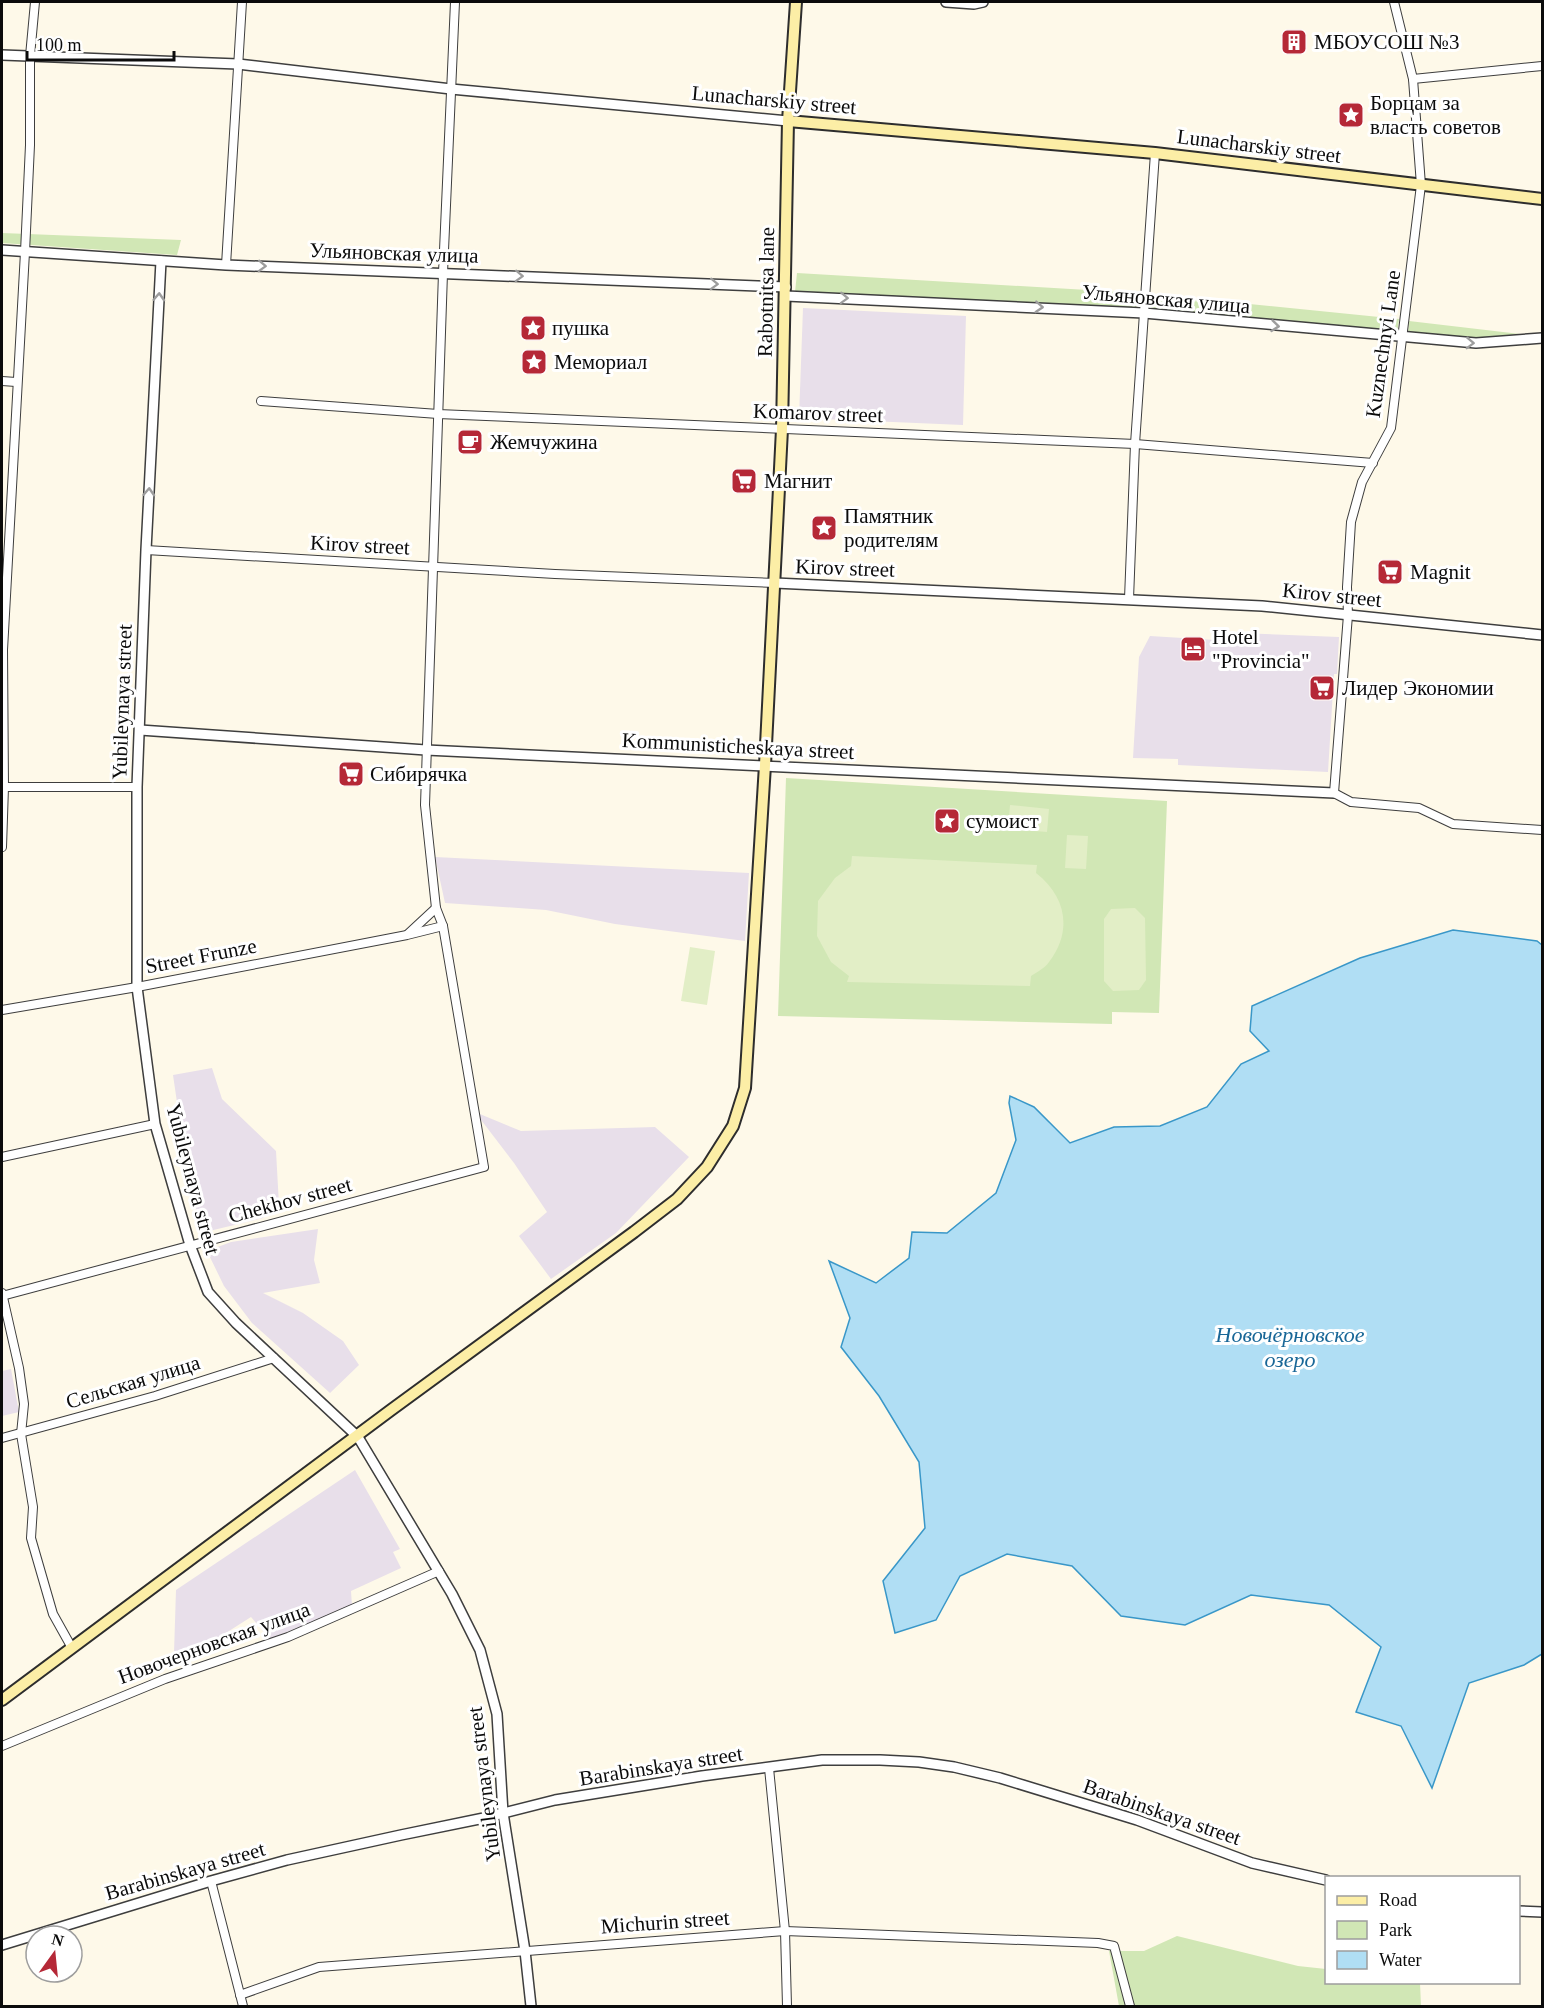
<svg xmlns="http://www.w3.org/2000/svg" width="1544" height="2008" viewBox="0 0 1544 2008" font-family="'Times New Roman',serif">
  <style>
    .industrial { fill: #e8dfea }
    .green { fill: #d1e7b5 }
    .pitch { fill: #e2eec6 }
    .water { fill: #b0def4; stroke: #3997c8; stroke-width: 1.5 }
    .lines { fill: none; stroke-linecap: round; stroke-linejoin: round }
    .minor-casing { stroke: #3e3e3e; stroke-width: 10 }
    .tertiary-casing { stroke: #3e3e3e; stroke-width: 12 }
    .secondary-casing { stroke: #2d2d2d; stroke-width: 14 }
    .minor { stroke: #fff; stroke-width: 8 }
    .tertiary { stroke: #fff; stroke-width: 9 }
    .secondary { stroke: #fceea6; stroke-width: 10 }
    .oneway { stroke: #9d9d9d }
    .labels { text-anchor: middle; dominant-baseline: central; stroke-width: 6; stroke-linejoin: round; paint-order: stroke }
    .poi-label { font-size: 21px; fill: #0b0b0b; stroke: #fff; text-anchor: start }
    .street-label { font-size: 21px; fill: #0b0b0b; stroke: #fff }
    .water-label { font-size: 22px; font-style: italic; fill: #196797; stroke: #fff }
  </style>
  <rect width="100%" height="100%" fill="#fef9e9"/>
  <g class="industrial">
    <polygon points="803,308 966,316 963,425 799,418"/>
    <polygon points="1238,633 1339,637 1337,674 1334,674 1328,772 1178,765 1178,759 1133,758 1139,657 1150,636 1232,641"/>
    <polygon points="435,857 749,873 745,941 615,924 546,910 445,903"/>
    <polygon points="212,1068 222,1099 276,1151 279,1205 263,1218 201,1233 187,1171 173,1075"/>
    <polygon points="475,1112 521,1131 655,1127 689,1157 616,1233 551,1279 519,1236 547,1212 514,1163"/>
    <polygon points="318,1229 314,1260 320,1283 263,1293 303,1313 343,1341 359,1365 330,1393 252,1323 224,1286 207,1251 231,1242"/>
    <polygon points="11,1369 19,1412 2,1416 2,1371"/>
    <polygon points="355,1470 400,1549 393,1552 401,1568 351,1591 352,1606 270,1639 251,1617 185,1659 174,1653 176,1590"/>
  </g>
  <g class="green">
    <polygon points="2,233 181,240 177,255 2,243"/>
    <polygon points="797,273 1138,293 1136,308 795,292"/>
    <polygon points="1149,294 1399,319 1397,334 1148,311"/>
    <polygon points="1409,321 1520,334 1476,340 1408,334"/>
    <polygon points="786,778 1167,801 1159,1013 1112,1012 1112,1024 778,1016"/>
    <polygon points="1177,1936 1298,1966 1326,1969 1326,1982 1420,1983 1421,2006 1119,2006 1109,1951 1144,1951"/>
  </g>
  <g class="pitch">
    <polygon points="1010,805 1049,809 1047,832 1008,829"/>
    <polygon points="1067,835 1088,836 1086,869 1065,868"/>
    <path d="M852 856 1037 865 1036 873C1066 896 1073 931 1049 962 1045 968 1037 972 1031 976L1030 986 847 982 849 976 831 962 817 936 818 901 835 878 851 866Z"/>
    <polygon points="1135,908 1145,918 1146,980 1139,990 1113,991 1104,981 1104,919 1111,909"/>
    <polygon points="690,947 715,951 707,1005 681,1001"/>
  </g>
  <polygon class="water" points="1453,930 1537,941 1542,945 1542,1654 1524,1665 1469,1683 1432,1788 1401,1726 1356,1712 1381,1647 1329,1605 1251,1595 1185,1625 1121,1616 1072,1566 1007,1554 960,1576 936,1620 895,1633 883,1581 925,1528 919,1462 879,1396 841,1347 850,1318 829,1261 876,1283 909,1258 912,1232 947,1233 996,1193 1016,1140 1009,1103 1010,1096 1034,1107 1070,1143 1114,1127 1160,1126 1207,1107 1241,1064 1269,1051 1250,1031 1252,1006 1360,958"/>
  <g class="lines">
    <g class="minor-casing">
      <g id="minor">
        <polyline points="1394,2 1413,79 1421,185 1391,428 1362,482 1351,522 1347,587 1348,615 1334,793 1351,802 1419,808 1453,824 1542,830"/>
        <polyline points="1413,79 1542,66"/>
        <polyline points="226,265 242,2"/>
        <polyline points="2,381 16,382"/>
        <polyline points="261,401 438,414 1135,444 1373,463"/>
        <polyline points="146,550 555,574 775,583"/>
        <polyline points="1129,599 1135,444 1155,153"/>
        <polyline points="2,787 137,787"/>
        <polyline points="2,847 4,787 3,650 25,252 30,145 30,56 35,2"/>
        <polyline points="408,934 436,908"/>
        <polyline points="2,1010 137,987 407,935 443,926"/>
        <polyline points="2,1157 155,1124"/>
        <polyline points="2,1293 19,1368 24,1404 21,1434 33,1507 31,1538 53,1614 72,1648"/>
        <polyline points="2,1296 484,1167 443,926 436,908 425,805 443,273 455,2"/>
        <polyline points="2,1438 155,1396 274,1358"/>
        <polyline points="2,1746 165,1679 288,1637 439,1571"/>
        <polyline points="769,1768 785,1931 787,2006"/>
        <polyline points="211,1881 243,2006"/>
        <polyline points="240,1995 319,1967 785,1931 1098,1943 1114,1946 1130,2006"/>
      </g>
    </g>
    <g class="tertiary-casing">
      <g id="tertiary">
        <polyline points="946,2 974,4 983,2"/>
        <polyline points="2,55 238,64 451,89 788,121"/>
        <polyline points="2,250 226,265 786,287"/>
        <polyline points="161,261 146,550 137,787 137,987 155,1124 190,1245 208,1292 236,1323 358,1437 452,1594 480,1650 497,1714 503,1813 525,1951 531,2006"/>
        <polyline points="786,296 1144,313 1476,343 1542,338"/>
        <polyline points="775,583 1262,606 1542,635"/>
        <polyline points="140,730 426,750 1334,793"/>
        <polyline points="1518,1911 1542,1912"/>
        <polyline points="2,1945 211,1881 287,1860 401,1835 484,1818 555,1800 702,1776 822,1760 880,1760 919,1762 954,1767 1000,1778 1137,1820 1252,1863 1326,1880"/>
      </g>
    </g>
    <g class="secondary-casing">
      <g id="secondary">
        <polyline points="788,121 1155,153 1542,199"/>
        <polyline points="2,1700 391,1410 634,1232 677,1199 707,1167 733,1126 745,1088 765,765 782,429 788,121 796,2"/>
      </g>
    </g>
    <use href="#minor" class="minor"/>
    <use href="#tertiary" class="tertiary"/>
    <use href="#secondary" class="secondary"/>
  </g>
  <defs><path id="oneway-chevron" d="M-2-3.5L2.5 0L-2 3.5" fill="none" stroke-width="1.6" stroke-linecap="round" stroke-linejoin="round" transform="scale(1.5)"/></defs>
  <g class="oneway">
    <use href="#oneway-chevron" transform="translate(262 266) rotate(2)"/>
    <use href="#oneway-chevron" transform="translate(519 276) rotate(2)"/>
    <use href="#oneway-chevron" transform="translate(714 284) rotate(2)"/>
    <use href="#oneway-chevron" transform="translate(159 297) rotate(-87)"/>
    <use href="#oneway-chevron" transform="translate(844 298) rotate(2)"/>
    <use href="#oneway-chevron" transform="translate(1039 307) rotate(3)"/>
    <use href="#oneway-chevron" transform="translate(1275 326) rotate(6)"/>
    <use href="#oneway-chevron" transform="translate(1470 343) rotate(2)"/>
    <use href="#oneway-chevron" transform="translate(149 492) rotate(-87)"/>
  </g>
  <defs>
    <g id="building-square" transform="scale(1.35)"><rect x="-9" y="-9" width="18" height="18" rx="4" fill="#b52837" stroke="#fff"/><path d="M-4-6H4V6H1V3H-1V6H-4ZM-2.5-4.3h1.7v1.8h-1.7ZM.8-4.3h1.7v1.8H.8ZM-2.5-1h1.7V.8h-1.7ZM.8-1h1.7V.8H.8Z" fill="#fff"/></g>
    <g id="sight-square" transform="scale(1.35)"><rect x="-9" y="-9" width="18" height="18" rx="4" fill="#b52837" stroke="#fff"/><path d="M0-6L1.8-2.2L6-1.7L2.9 1.2L3.7 5.4L0 3.3L-3.7 5.4L-2.9 1.2L-6-1.7L-1.8-2.2Z" fill="#fff"/></g>
    <g id="cafe-square" transform="scale(1.35)"><rect x="-9" y="-9" width="18" height="18" rx="4" fill="#b52837" stroke="#fff"/><path d="M-5.5-4.5H6V0H3Q3 3.5 0 3.5H-2.5Q-5.5 3.5-5.5 0ZM3-3.2v2h1.7v-2ZM-6 4.5H4V6H-6Z" fill="#fff"/></g>
    <g id="supermarket-square" transform="scale(1.35)"><rect x="-9" y="-9" width="18" height="18" rx="4" fill="#b52837" stroke="#fff"/><path d="M-6-5.5h2.5l.6 2H6L4.5 2H-2.5L-4.4-4H-6ZM-1.5 3.2a1.3 1.3 0 1 0 .1 0ZM3 3.2a1.3 1.3 0 1 0 .1 0Z" fill="#fff"/></g>
    <g id="hotel-square" transform="scale(1.35)"><rect x="-9" y="-9" width="18" height="18" rx="4" fill="#b52837" stroke="#fff"/><path d="M-6-4.5h1.5V1H6V5H4.5V3h-9V5H-6ZM-4 0a1.8 1.8 0 1 1 3.6 0ZM.5 0V-2.5h3Q6-2.5 6 0Z" fill="#fff"/></g>
  </defs>
  <g fill-rule="evenodd">
    <use href="#building-square" x="1294" y="42"/>
    <use href="#sight-square" x="1351" y="115"/>
    <use href="#sight-square" x="533" y="328"/>
    <use href="#sight-square" x="534" y="362"/>
    <use href="#cafe-square" x="470" y="442"/>
    <use href="#supermarket-square" x="744" y="481"/>
    <use href="#sight-square" x="824" y="528"/>
    <use href="#supermarket-square" x="1390" y="572"/>
    <use href="#hotel-square" x="1193" y="649"/>
    <use href="#supermarket-square" x="1322" y="688"/>
    <use href="#supermarket-square" x="351" y="774"/>
    <use href="#sight-square" x="947" y="821"/>
  </g>
  <g class="labels">
    <g class="poi-label">
      <text x="1314" y="42">МБОУСОШ №3</text>
      <text x="1370" y="103">Борцам за<tspan x="1370" dy="24">власть советов</tspan></text>
      <text x="552" y="328">пушка</text>
      <text x="554" y="362">Мемориал</text>
      <text x="490" y="442">Жемчужина</text>
      <text x="764" y="481">Магнит</text>
      <text x="844" y="516">Памятник<tspan x="844" dy="24">родителям</tspan></text>
      <text x="1410" y="572">Magnit</text>
      <text x="1212" y="637">Hotel<tspan x="1212" dy="24">"Provincia"</tspan></text>
      <text x="1342" y="688">Лидер Экономии</text>
      <text x="370" y="774">Сибирячка</text>
      <text x="966" y="821">сумоист</text>
    </g>
    <g class="street-label">
      <text transform="translate(774 100) rotate(5)">Lunacharskiy street</text>
      <text transform="translate(1259 146) rotate(7)">Lunacharskiy street</text>
      <text transform="translate(394 253) rotate(2)">Ульяновская улица</text>
      <text transform="translate(766 292) rotate(-89)">Rabotnitsa lane</text>
      <text transform="translate(1166 299) rotate(5)">Ульяновская улица</text>
      <text transform="translate(1383 344) rotate(-82)">Kuznechnyi Lane</text>
      <text transform="translate(818 413) rotate(2)">Komarov street</text>
      <text transform="translate(360 545) rotate(3)">Kirov street</text>
      <text transform="translate(845 568) rotate(2)">Kirov street</text>
      <text transform="translate(1332 595) rotate(6)">Kirov street</text>
      <text transform="translate(122 702) rotate(-88)">Yubileynaya street</text>
      <text transform="translate(738 746) rotate(3)">Kommunisticheskaya street</text>
      <text transform="translate(201 956) rotate(-11)">Street Frunze</text>
      <text transform="translate(193 1179) rotate(75)">Yubileynaya street</text>
      <text transform="translate(290 1200) rotate(-15)">Chekhov street</text>
      <text transform="translate(133 1382) rotate(-17)">Сельская улица</text>
      <text transform="translate(214 1643) rotate(-20)">Новочерновская улица</text>
      <text transform="translate(661 1766) rotate(-9)">Barabinskaya street</text>
      <text transform="translate(484 1784) rotate(-97)">Yubileynaya street</text>
      <text transform="translate(1162 1812) rotate(19)">Barabinskaya street</text>
      <text transform="translate(185 1871) rotate(-16)">Barabinskaya street</text>
      <text transform="translate(665 1922) rotate(-4)">Michurin street</text>
    </g>
    <g class="water-label">
      <text x="1290" y="1334">Новочёрновское<tspan x="1290" dy="25">озеро</tspan></text>
    </g>
  </g>
  <rect width="1544" height="2008" fill="none" stroke="#0b0b0b" stroke-width="6"/>
  <rect x="1325" y="1876" width="195" height="108" fill="#ffffff" stroke="#9d9d9d" stroke-width="1.5"/>
  <rect x="1337" y="1896" width="30" height="9" fill="#fceea6" stroke="#9d9d9d" stroke-width="1.5"/>
  <text x="1379" y="1906" font-size="18" fill="#0b0b0b">Road</text>
  <rect x="1337" y="1921" width="30" height="18" fill="#d1e7b5" stroke="#9d9d9d" stroke-width="1.5"/>
  <text x="1379" y="1936" font-size="18" fill="#0b0b0b">Park</text>
  <rect x="1337" y="1951" width="30" height="18" fill="#b0def4" stroke="#9d9d9d" stroke-width="1.5"/>
  <text x="1379" y="1966" font-size="18" fill="#0b0b0b">Water</text>
  <g transform="translate(54 1954) rotate(15)"><circle r="28" fill="#ffffff" stroke="#9d9d9d" stroke-width="1.5"/>
  <path d="M0-4.5L10 22L0 15L-10 22Z" fill="#b52837"/>
  <text y="-9" font-size="16" font-weight="bold" text-anchor="middle" fill="#0b0b0b">N</text>
  </g>
  <path d="M27 51v9h147v-9" fill="none" stroke="#0b0b0b" stroke-width="3"/>
  <text x="36" y="51" font-size="18" fill="#0b0b0b" stroke="#ffffff" stroke-width="4.5" paint-order="stroke">100 m</text>
</svg>
